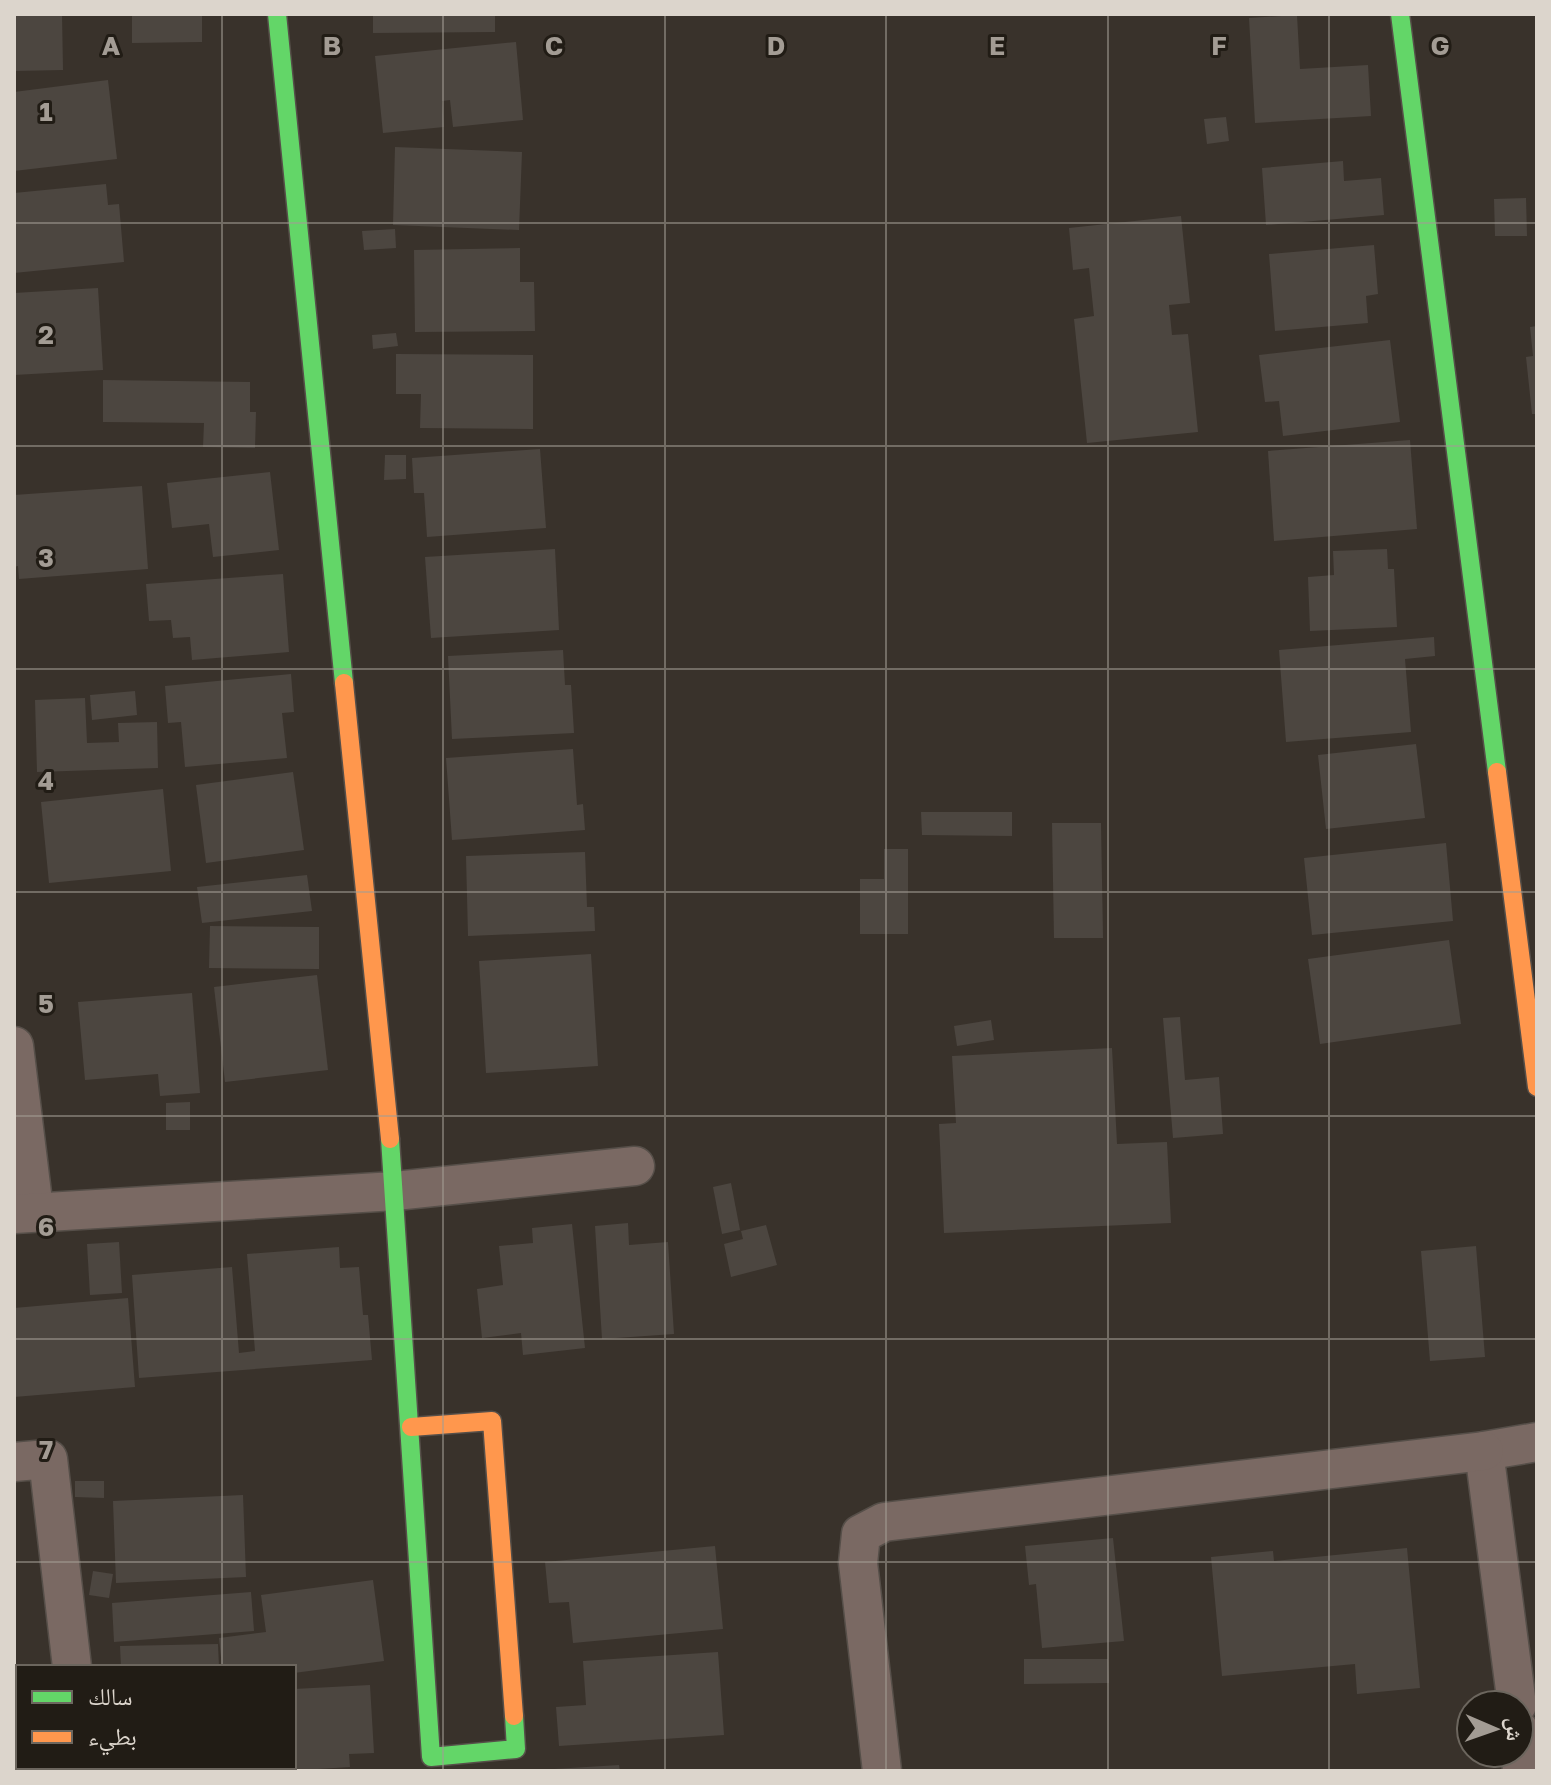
<svg xmlns="http://www.w3.org/2000/svg" width="1551" height="1785" viewBox="0 0 1551 1785" font-family="'Golos Text','Noto Naskh Arabic',sans-serif">
  <style>
    .building { fill: #4c4640 }
    .lines { fill: none; stroke-linecap: round; stroke-linejoin: round }
    .street-casing { stroke: #564f49; stroke-width: 41 }
    .fast-casing { stroke: #564f49; stroke-width: 21 }
    .slow-casing { stroke: #564f49; stroke-width: 21 }
    .street { stroke: #7a6963; stroke-width: 38 }
    .fast { stroke: #63d668; stroke-width: 18 }
    .slow { stroke: #ff974d; stroke-width: 18 }
    .grid { fill: none; stroke: #a39c94; stroke-width: 2; stroke-opacity: 0.55 }
    .grid-label { font-size: 26px; text-anchor: middle; font-weight: bold; fill: #a39c94; stroke: #211c15; stroke-width: 6; stroke-linejoin: round; paint-order: stroke }
  </style>
  <rect width="100%" height="100%" fill="#39322b"/>
  <g class="building">
    <polygon points="14,14 62,14 63,70 14,71"/>
    <polygon points="132,14 202,14 202,42 132,43"/>
    <polygon points="373,14 495,14 495,32 373,33"/>
    <polygon points="1297,15 1300,69 1368,65 1371,116 1255,123 1249,18"/>
    <polygon points="516,42 523,120 453,127 450,100 442,101 444,127 383,133 375,56"/>
    <polygon points="108,80 117,159 14,171 14,92"/>
    <polygon points="1226,117 1229,141 1207,144 1204,119"/>
    <polygon points="395,147 522,152 519,230 393,225"/>
    <polygon points="1343,161 1344,181 1381,178 1384,215 1266,225 1262,168"/>
    <polygon points="106,184 108,205 119,204 124,262 14,273 14,193"/>
    <polygon points="1526,198 1527,236 1495,236 1494,199"/>
    <polygon points="1181,216 1190,303 1169,305 1172,335 1188,334 1198,432 1087,443 1074,319 1094,316 1089,268 1073,270 1069,228"/>
    <polygon points="395,229 396,248 364,250 362,231"/>
    <polygon points="1374,245 1378,294 1366,296 1368,323 1275,331 1269,254"/>
    <polygon points="520,248 520,282 534,282 535,331 415,332 414,250"/>
    <polygon points="98,288 103,370 14,375 14,293"/>
    <polygon points="1537,326 1537,414 1532,414 1526,357 1533,356 1530,327"/>
    <polygon points="396,333 398,346 373,349 372,335"/>
    <polygon points="1390,340 1400,422 1283,436 1279,401 1265,402 1259,355"/>
    <polygon points="396,354 533,355 533,429 420,428 421,394 396,394"/>
    <polygon points="103,380 250,382 250,412 256,412 255,448 203,447 204,423 103,422"/>
    <polygon points="1410,440 1417,529 1274,541 1268,451"/>
    <polygon points="540,449 546,528 427,537 424,493 414,493 412,458"/>
    <polygon points="385,455 406,455 406,479 384,480"/>
    <polygon points="270,472 279,550 213,557 209,524 172,528 167,483"/>
    <polygon points="142,486 148,569 19,579 18,566 14,567 14,495"/>
    <polygon points="555,549 559,630 431,638 425,557"/>
    <polygon points="1387,549 1388,569 1394,569 1397,627 1310,631 1308,577 1334,575 1333,551"/>
    <polygon points="283,574 289,652 192,660 190,637 173,638 171,620 149,621 146,584"/>
    <polygon points="1434,637 1435,656 1405,659 1411,732 1286,742 1279,650"/>
    <polygon points="563,650 565,685 571,685 574,733 452,739 448,656"/>
    <polygon points="291,674 294,712 282,713 287,758 185,767 181,722 168,723 165,686"/>
    <polygon points="135,691 137,715 92,720 90,695"/>
    <polygon points="85,698 87,743 119,742 118,723 157,722 158,768 37,772 35,700"/>
    <polygon points="1416,744 1425,818 1326,829 1318,755"/>
    <polygon points="573,749 577,805 583,804 585,830 452,840 446,758"/>
    <polygon points="293,772 304,850 206,863 196,785"/>
    <polygon points="163,789 171,871 49,883 41,802"/>
    <polygon points="921,812 1012,812 1012,836 922,835"/>
    <polygon points="1052,823 1101,823 1103,938 1054,938"/>
    <polygon points="1446,843 1453,921 1312,935 1304,858"/>
    <polygon points="884,849 908,849 908,934 860,934 860,879 884,879"/>
    <polygon points="585,852 587,907 594,907 595,931 468,936 466,856"/>
    <polygon points="307,875 312,911 202,923 197,887"/>
    <polygon points="210,926 319,927 319,969 209,968"/>
    <polygon points="1449,940 1461,1024 1320,1044 1308,959"/>
    <polygon points="591,954 598,1066 486,1073 479,961"/>
    <polygon points="317,975 328,1070 225,1082 214,987"/>
    <polygon points="192,993 200,1093 160,1096 158,1074 85,1080 78,1002"/>
    <polygon points="1180,1017 1185,1080 1219,1077 1223,1134 1173,1138 1163,1018"/>
    <polygon points="991,1020 994,1040 957,1046 954,1026"/>
    <polygon points="1112,1048 1117,1144 1167,1142 1171,1223 944,1233 939,1124 956,1123 952,1056"/>
    <polygon points="190,1102 190,1130 166,1130 166,1103"/>
    <polygon points="731,1183 740,1230 722,1234 713,1187"/>
    <polygon points="628,1223 629,1245 668,1242 674,1334 602,1339 595,1226"/>
    <polygon points="572,1224 585,1348 523,1355 521,1333 482,1338 477,1289 503,1285 499,1246 533,1243 532,1228"/>
    <polygon points="766,1225 777,1265 731,1277 724,1244 743,1239 741,1231"/>
    <polygon points="119,1242 122,1293 90,1295 87,1244"/>
    <polygon points="1476,1246 1485,1357 1430,1361 1421,1251"/>
    <polygon points="339,1247 340,1268 359,1267 363,1315 368,1315 372,1360 139,1378 132,1275 232,1267 239,1353 255,1351 247,1254"/>
    <polygon points="128,1298 135,1387 14,1397 14,1308"/>
    <polygon points="75,1481 104,1481 104,1498 75,1497"/>
    <polygon points="243,1495 246,1577 116,1583 113,1501"/>
    <polygon points="1113,1538 1124,1641 1042,1648 1036,1584 1029,1585 1025,1546"/>
    <polygon points="715,1546 723,1629 573,1643 569,1602 549,1603 545,1562"/>
    <polygon points="1407,1548 1420,1688 1357,1694 1355,1664 1222,1676 1211,1557 1273,1551 1274,1561"/>
    <polygon points="93,1571 113,1574 109,1598 89,1595"/>
    <polygon points="373,1580 384,1661 294,1673 294,1667 222,1667 219,1638 266,1632 261,1595"/>
    <polygon points="251,1592 254,1631 114,1642 112,1603"/>
    <polygon points="218,1644 219,1667 121,1667 120,1646"/>
    <polygon points="718,1652 724,1735 559,1746 556,1707 586,1705 583,1661"/>
    <polygon points="1024,1659 1108,1659 1109,1683 1024,1684"/>
    <polygon points="370,1685 374,1753 349,1754 350,1767 287,1771 286,1767 294,1767 294,1689"/>
    <polygon points="619,1765 620,1771 555,1771 554,1769"/>
  </g>
  <g class="lines">
    <g class="street-casing">
      <g id="street">
        <polyline points="14,1046 34,1210"/>
        <polyline points="14,1214 395,1191 635,1166"/>
        <polyline points="14,1462 48,1459 72,1667"/>
        <polyline points="1517,1705 1484,1451 1537,1442"/>
        <polyline points="1519,1730 1522,1771"/>
        <polyline points="83,1767 83,1771"/>
        <polyline points="882,1771 858,1563 861,1534 884,1522 1484,1451"/>
      </g>
    </g>
    <g class="fast-casing">
      <g id="fast">
        <polyline points="277,14 344,683"/>
        <polyline points="1400,14 1497,772"/>
        <polyline points="390,1139 431,1757 516,1749 514,1716"/>
      </g>
    </g>
    <g class="slow-casing">
      <g id="slow">
        <polyline points="344,683 390,1139"/>
        <polyline points="1497,772 1537,1087"/>
        <polyline points="411,1427 492,1421 514,1716"/>
      </g>
    </g>
    <use href="#street" class="street"/>
    <use href="#fast" class="fast"/>
    <use href="#slow" class="slow"/>
  </g>
  <path class="grid" d="M222 14V1667M443 14V1771M665 14V1771M886 14V1771M1108 14V1771M1329 14V1771M14 223H1537M14 446H1537M14 669H1537M14 892H1537M14 1116H1537M14 1339H1537M14 1562H1537M222 1767V1771"/>
  <g class="grid-label">
    <text x="111" y="55">A</text>
    <text x="332" y="55">B</text>
    <text x="554" y="55">C</text>
    <text x="776" y="55">D</text>
    <text x="997" y="55">E</text>
    <text x="1219" y="55">F</text>
    <text x="1440" y="55">G</text>
    <text x="46" y="121">1</text>
    <text x="46" y="344">2</text>
    <text x="46" y="567">3</text>
    <text x="46" y="790">4</text>
    <text x="46" y="1013">5</text>
    <text x="46" y="1236">6</text>
    <text x="46" y="1459">7</text>
  </g>
  <rect width="1551" height="1785" fill="none" stroke="#dcd5cc" stroke-width="32"/>
  <rect x="16" y="1665" width="280" height="104" fill="#211c15" stroke="#6c665e" stroke-width="2"/>
  <rect x="32" y="1691" width="40" height="12" fill="#63d668" stroke="#6c665e" stroke-width="2"/>
  <text x="88" y="1705" font-size="24" fill="#dcd5cc">سالك</text>
  <rect x="32" y="1731" width="40" height="12" fill="#ff974d" stroke="#6c665e" stroke-width="2"/>
  <text x="88" y="1745" font-size="24" fill="#dcd5cc">بطيء</text>
  <g transform="translate(1495 1729) rotate(92)"><circle r="38" fill="#211c15" stroke="#6c665e" stroke-width="2"/>
  <path d="M0-6L14 30L0 20L-14 30Z" fill="#a39c94"/>
  <text y="-12" font-size="22" font-weight="bold" text-anchor="middle" fill="#dcd5cc">ش</text>
  </g>
</svg>
